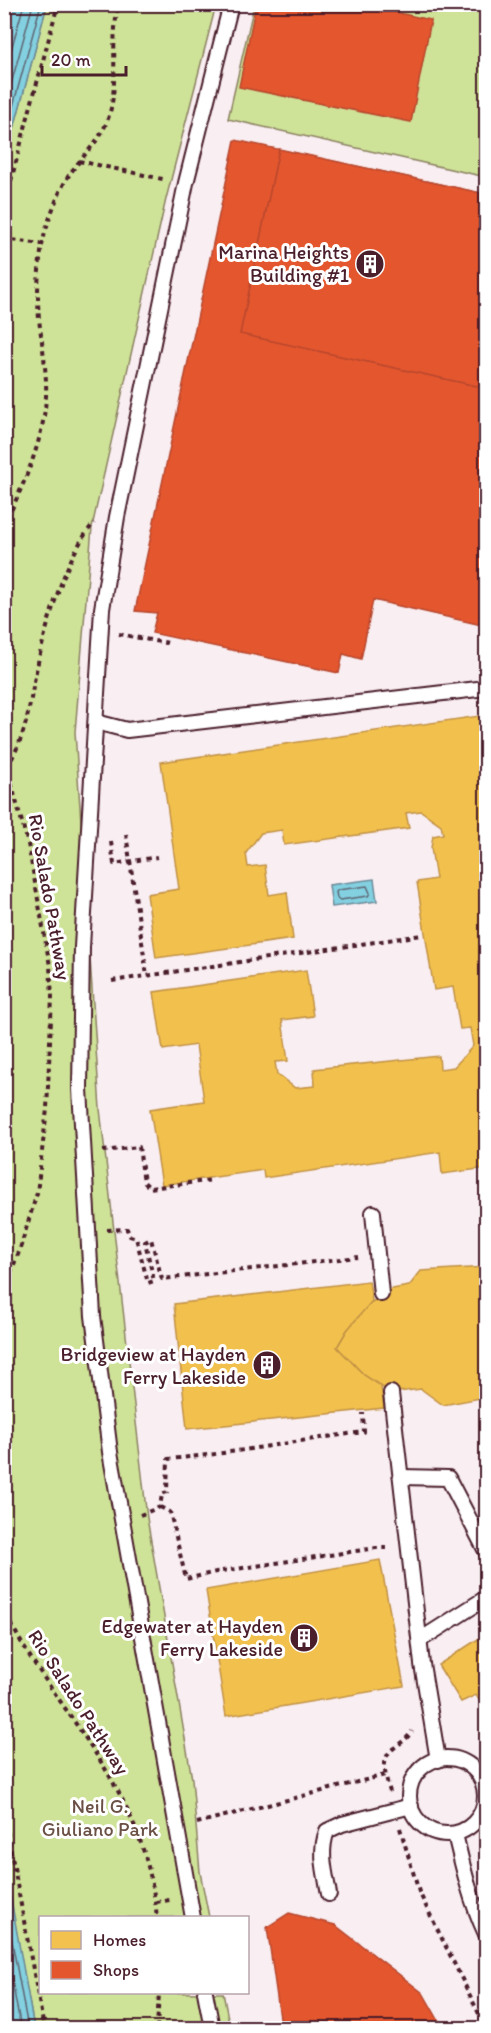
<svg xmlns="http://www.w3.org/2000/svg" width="491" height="2033" viewBox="0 0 491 2033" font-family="Itim,sans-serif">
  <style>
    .green { fill: #cee398; stroke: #8c8162; stroke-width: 1.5 }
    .water { fill: #82d0e0; stroke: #6c8998; stroke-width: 1.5 }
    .homes { fill: #f2c14e; stroke: #c09044; stroke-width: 1.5 }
    .shops { fill: #e4572e; stroke: #b6462d; stroke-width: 1.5 }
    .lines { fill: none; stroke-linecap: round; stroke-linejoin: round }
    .shore { stroke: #606673; stroke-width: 1.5 }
    .service-casing { stroke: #4a1f2b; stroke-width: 18 }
    .path { stroke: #4a1f2b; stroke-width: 4; stroke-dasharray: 4.5 4.5; stroke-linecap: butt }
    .service { stroke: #fff; stroke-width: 14 }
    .labels { text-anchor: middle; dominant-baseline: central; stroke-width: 6; stroke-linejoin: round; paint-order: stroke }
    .poi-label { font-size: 20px; fill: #4a1f2b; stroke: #fff; text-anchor: end }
    .street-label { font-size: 20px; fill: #4a1f2b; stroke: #fff }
    .park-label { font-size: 20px; fill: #6b5046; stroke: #fff }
  </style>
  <rect width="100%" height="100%" fill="#f9eef2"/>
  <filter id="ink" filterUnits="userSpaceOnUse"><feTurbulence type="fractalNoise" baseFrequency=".0167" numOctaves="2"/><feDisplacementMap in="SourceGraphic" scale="12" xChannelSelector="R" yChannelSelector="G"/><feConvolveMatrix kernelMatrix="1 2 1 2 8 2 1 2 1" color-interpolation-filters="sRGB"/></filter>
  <g filter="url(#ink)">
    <g class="green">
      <polygon points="47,5 216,5 166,199 92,527 75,732 100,1109 147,1518 192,1779 200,1872 209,1917 40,1918 40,1992 223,1993 230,2028 34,2028 4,1865 5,162"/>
      <polygon points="254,5 486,5 486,177 228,119"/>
    </g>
    <g class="water">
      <polygon points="5,4 47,5 5,162 4,5"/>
      <polygon points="374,879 377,901 332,907 329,885"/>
      <polygon points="4,1865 5,1865 34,2028 5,2028"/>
    </g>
    <g class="homes">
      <polygon points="486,715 486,1168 442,1174 440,1152 264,1178 263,1170 162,1185 150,1109 204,1101 196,1045 163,1050 154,992 306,970 313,1016 282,1020 288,1061 275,1062 277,1074 295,1088 315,1086 314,1069 439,1056 440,1069 454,1067 473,1046 470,1028 460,1029 453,987 434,990 417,882 436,879 431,848 433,836 443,834 441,825 421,811 406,813 409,828 284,845 282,830 261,833 246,853 248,867 265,865 269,895 287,892 293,939 156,958 147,894 179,889 161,762"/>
      <polygon points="486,1267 486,1397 443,1405 421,1389 391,1393 364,1375 337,1347 347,1330 366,1307 387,1290 409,1286 421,1271"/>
      <polygon points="369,1281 372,1301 347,1330 337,1347 364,1375 381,1386 384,1408 187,1429 174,1304"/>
      <polygon points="380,1560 404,1686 226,1716 206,1590"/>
      <polygon points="486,1634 486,1711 476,1695 461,1702 438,1665"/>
    </g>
    <g class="shops">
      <polygon points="256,4 358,4 431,20 411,122 239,87"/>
      <polygon points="235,140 486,194 486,626 373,600 361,659 343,654 339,673 152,633 157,613 135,611"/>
      <polygon points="279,149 486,194 486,388 240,334"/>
      <polygon points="289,1913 335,1925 423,1993 443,2028 283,2028 281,2025 267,1927"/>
    </g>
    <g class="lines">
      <g class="shore">
        <polyline points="4,75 24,4"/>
        <polyline points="4,110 33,4"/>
        <polyline points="4,139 41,4"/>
        <polygon points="367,886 370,893 368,896 340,900 337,898 336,892 338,890"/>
        <polyline points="4,1898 28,2028"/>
        <polyline points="4,1940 21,2028"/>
      </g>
      <g class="service-casing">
        <g id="service">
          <polyline points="96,722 127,730 486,688"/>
          <polyline points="373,1213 381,1294"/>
          <polyline points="391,1393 422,1664 438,1760"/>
          <polyline points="401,1477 448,1478 486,1551"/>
          <polyline points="420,1640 486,1598"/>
          <circle cx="447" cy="1796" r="38"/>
          <path d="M455 1834C463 1868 471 1902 486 1934"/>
          <path d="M329 1894C325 1872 319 1852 327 1831L342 1824 411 1806"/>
          <polyline points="193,1918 110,1452 93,1316 80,1089 82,947 102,609 117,517 186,183 231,4"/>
          <polyline points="205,1992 212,2028"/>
        </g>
      </g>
      <g class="path">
        <polyline points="79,161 167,180"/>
        <polyline points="4,207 58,4"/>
        <polyline points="4,239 42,244"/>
        <path d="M4 526C23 485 44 442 46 396 47 370 42 345 39 319 37 295 38 270 42 246 45 228 59 188 70 174 81 157 97 144 105 126 122 90 108 44 119 4"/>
        <polyline points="119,634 165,643 166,638"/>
        <polyline points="4,757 28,844 50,966 52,997 47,1109 37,1193 19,1252 4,1289"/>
        <path d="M7 767C30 730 29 699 39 658 49 617 66 555 94 523"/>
        <polyline points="126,834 147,976"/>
        <polyline points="111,842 114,864 157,857"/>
        <polyline points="112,981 422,935"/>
        <polyline points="103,1151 139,1147 144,1182 150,1188 213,1180"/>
        <polyline points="107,1230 127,1229 130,1236 136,1238 148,1283 154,1281 145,1242 151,1239 162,1279 358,1257"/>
        <polyline points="160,1507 170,1512 186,1579 216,1572 376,1548 388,1548"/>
        <path d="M140 1515 160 1507 162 1494 167 1492 168 1459C233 1454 298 1440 364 1432L363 1413"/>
        <path d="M4 1607C17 1640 38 1669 58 1698 108 1770 148 1826 157 1918"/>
        <path d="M390 1792C386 1778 379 1758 394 1748 402 1742 407 1739 412 1731"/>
        <polyline points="4,1814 44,2028"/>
        <polyline points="197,1823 385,1775"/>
        <polyline points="400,1828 419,1892 486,2028"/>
        <polyline points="156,1902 170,1900"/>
        <polyline points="157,2028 159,1992"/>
      </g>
      <use href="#service" class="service"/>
    </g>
  </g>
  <defs>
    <g id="building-disc" transform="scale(1.5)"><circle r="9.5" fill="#4a1f2b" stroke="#fff"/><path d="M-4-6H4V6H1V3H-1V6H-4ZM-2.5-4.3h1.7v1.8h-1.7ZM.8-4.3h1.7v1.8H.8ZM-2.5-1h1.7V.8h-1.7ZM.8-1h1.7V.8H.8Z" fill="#fff"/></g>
  </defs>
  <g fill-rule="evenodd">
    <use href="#building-disc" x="370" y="264"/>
    <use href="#building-disc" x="267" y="1365"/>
    <use href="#building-disc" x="304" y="1638"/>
  </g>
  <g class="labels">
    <g class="poi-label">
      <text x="349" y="252">Marina Heights<tspan x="349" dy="23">Building #1</tspan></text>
      <text x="246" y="1354">Bridgeview at Hayden<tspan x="246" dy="23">Ferry Lakeside</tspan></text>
      <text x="283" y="1626">Edgewater at Hayden<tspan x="283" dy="23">Ferry Lakeside</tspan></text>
    </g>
    <g class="street-label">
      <text transform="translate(50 897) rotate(80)">Rio Salado Pathway</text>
      <text transform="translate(79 1702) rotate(57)">Rio Salado Pathway</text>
    </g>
    <g class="park-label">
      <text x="100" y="1806">Neil G.<tspan x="100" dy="23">Giuliano Park</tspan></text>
    </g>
  </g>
  <rect width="491" height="2033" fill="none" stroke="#fff" stroke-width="24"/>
  <rect x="12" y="12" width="467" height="2009" fill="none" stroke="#4a1f2b" stroke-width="2" filter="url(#ink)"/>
  <rect x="39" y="1916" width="210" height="78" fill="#ffffff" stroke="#b7a5aa" stroke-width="1.5"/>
  <rect x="51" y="1931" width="30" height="18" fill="#f2c14e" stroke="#b7a5aa" stroke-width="1.5"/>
  <text x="93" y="1946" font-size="18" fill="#4a1f2b">Homes</text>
  <rect x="51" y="1961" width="30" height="18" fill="#e4572e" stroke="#b7a5aa" stroke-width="1.5"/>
  <text x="93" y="1976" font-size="18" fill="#4a1f2b">Shops</text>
  <path d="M42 66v9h84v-9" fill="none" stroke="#4a1f2b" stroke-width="3"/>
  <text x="51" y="66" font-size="18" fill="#4a1f2b" stroke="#ffffff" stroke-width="4.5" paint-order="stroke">20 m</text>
</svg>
